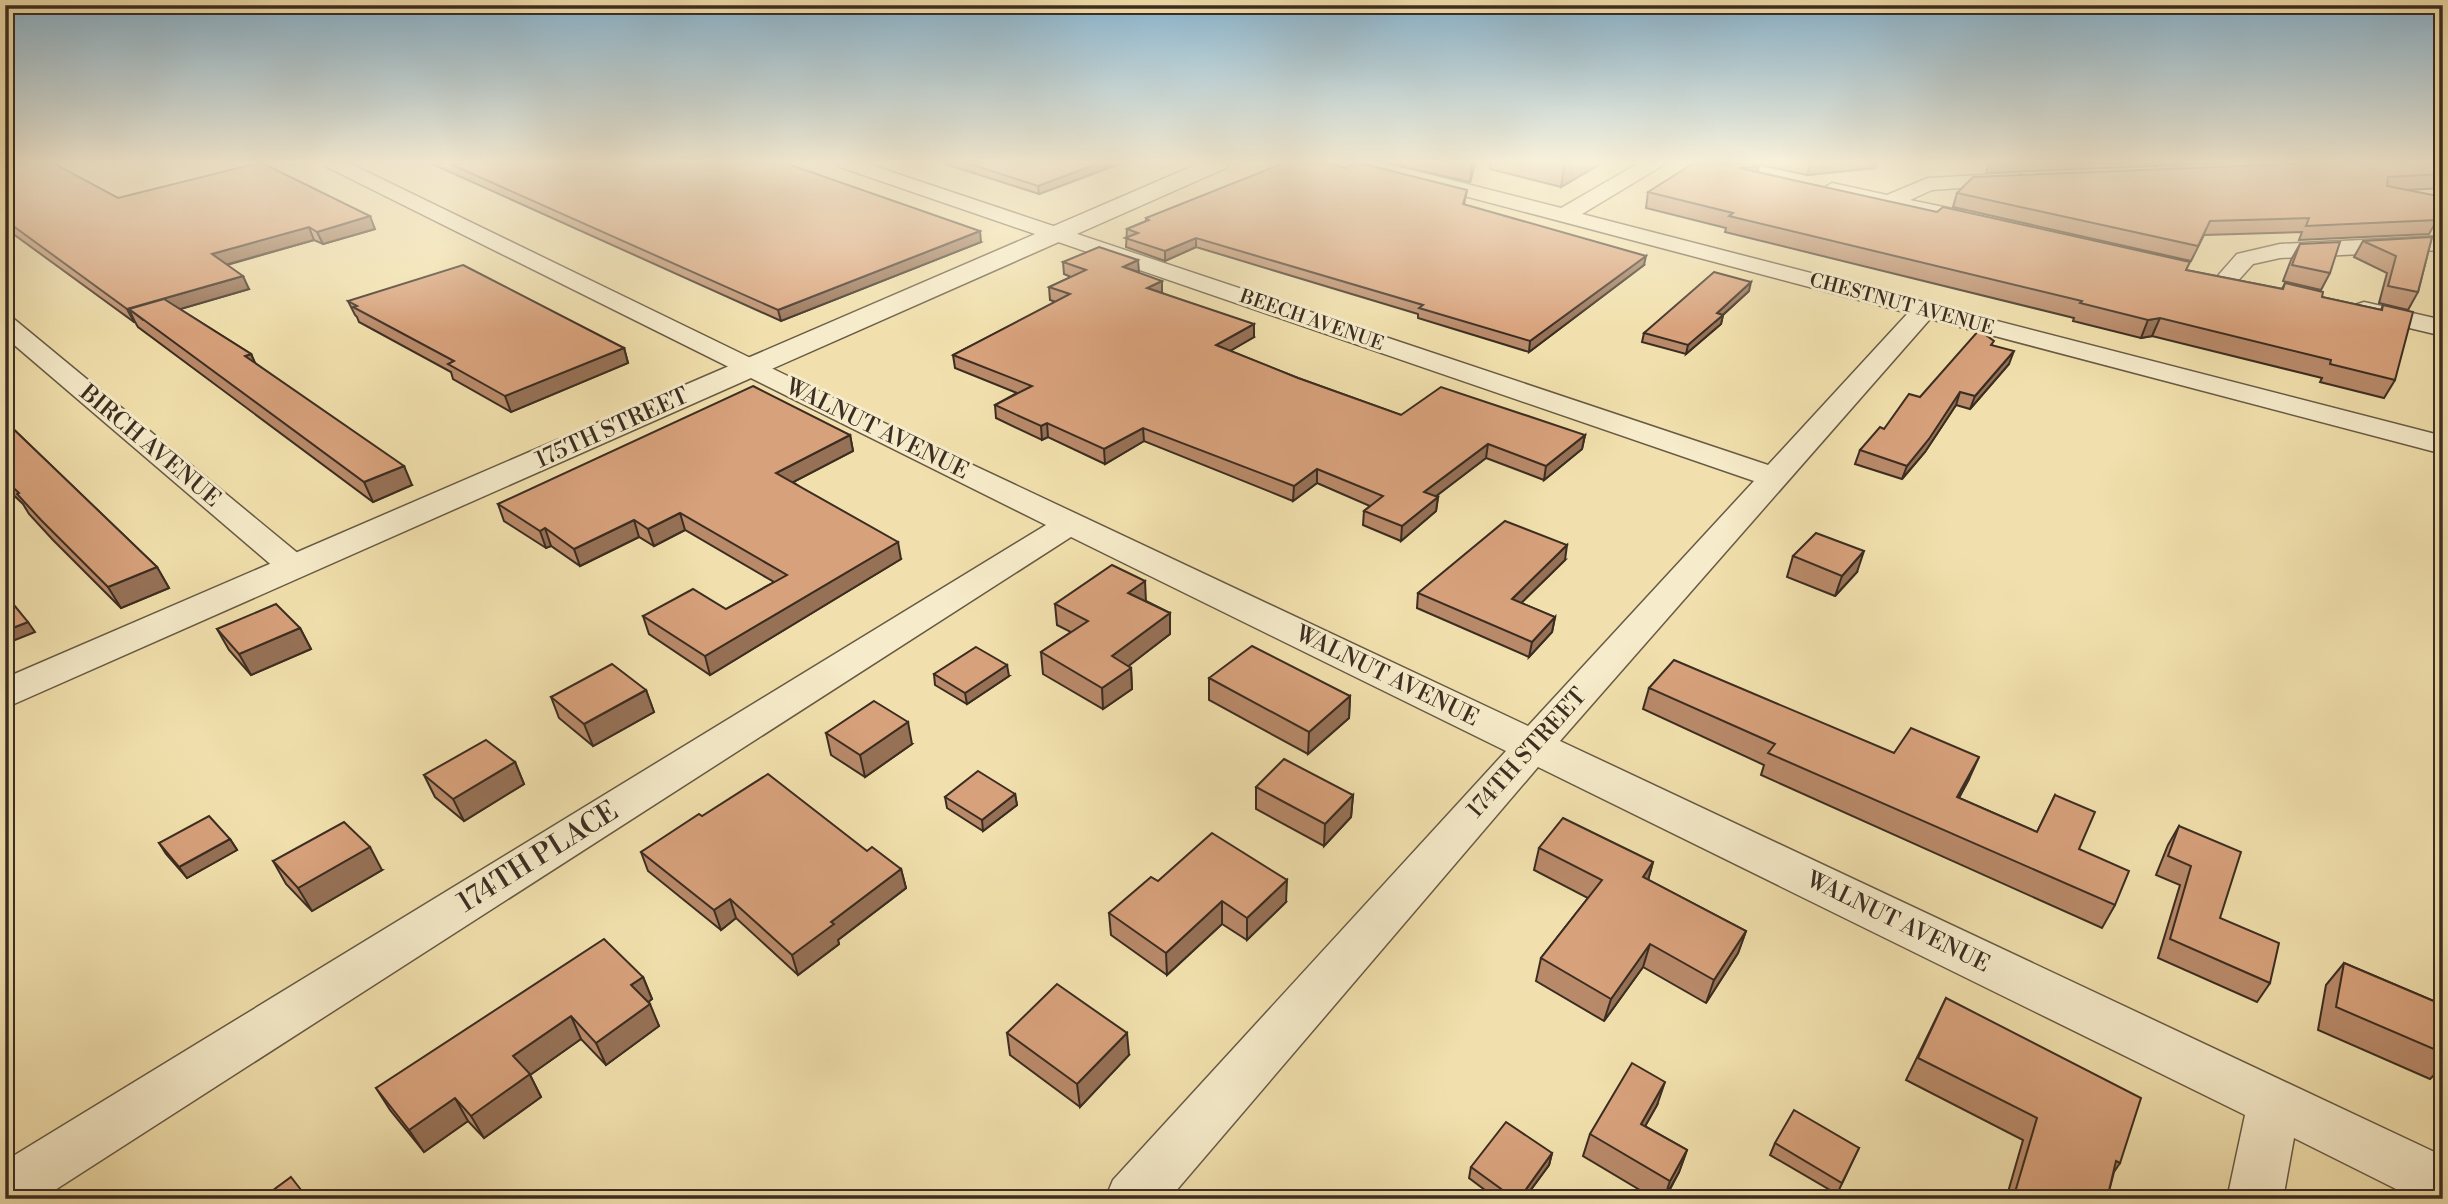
<svg xmlns="http://www.w3.org/2000/svg" width="2448" height="1204" viewBox="0 0 2448 1204" font-family="'Libre Bodoni',serif">
  <style>
    .lines { fill: none; stroke-linecap: round; stroke-linejoin: round }
    .minor-casing { stroke: #685a44; stroke-width: 3 }
    .tertiary-casing { stroke: #685a44; stroke-width: 3 }
    .minor { fill: #f6ebca; fill-rule: evenodd }
    .tertiary { fill: #f6ebca; fill-rule: evenodd }
    .wall { fill: #b98a6a; stroke: #3b2d21; stroke-width: 2 }
    .shaded-wall { fill: #967156; stroke: #3b2d21; stroke-width: 2 }
    .building { fill: #d7a17b; stroke: #3b2d21; stroke-width: 2 }
    .labels { text-anchor: middle; dominant-baseline: central; stroke-width: 6; stroke-linejoin: round; paint-order: stroke }
    .far-street-label { font-size: 19px; fill: #3b2d21; stroke: #f6ebca }
    .street-label { font-size: 23px; fill: #3b2d21; stroke: #f6ebca }
    .near-street-label { font-size: 28px; fill: #3b2d21; stroke: #f6ebca }
  </style>
  <rect width="100%" height="100%" fill="#f1e0ad"/>
  <filter id="stains"><feTurbulence type="fractalNoise" baseFrequency=".00286" numOctaves="4"/><feColorMatrix values="0 0 0 0 .2 0 0 0 0 .09 0 0 0 0 .02 0 0 0 .5 -.17"/></filter>
  <radialGradient id="worn" r=".72"><stop offset=".6" stop-color="#630" stop-opacity="0"/><stop offset="1" stop-color="#630" stop-opacity=".3"/></radialGradient>
  <g class="lines">
    <g class="minor-casing">
      <g id="minor">
        <polygon points="324,163 349,163 909,435 1528,726 1754,481 840,167 837,163 865,163 1768,465 1908,313 1355,167 1352,163 1384,163 1561,208 1639,163 1663,163 1660,167 1582,214 2443,436 2443,454 1930,319 1560,741 2443,1156 2443,1199 2416,1199 2294,1138 2283,1199 2227,1199 2245,1115 1538,767 1169,1199 1105,1199 1113,1180 1506,751 1071,537 41,1199 5,1199 5,1161 1046,525 327,167"/>
        <polygon points="2148,163 2173,163 2185,171 2175,177"/>
        <polygon points="2018,173 2028,179 2025,183 1932,190 1910,200 1963,211 1966,216 1955,223 1825,193 1822,189 1832,183 1887,195 1928,178"/>
        <polygon points="2443,236 2443,250 2280,258 2253,264 2235,284 2219,284 2215,279 2237,254 2280,244"/>
        <polygon points="2364,302 2443,320 2443,336 2355,315 2351,310 2355,305"/>
        <polygon points="5,316 14,319 306,560 311,567 306,574 294,577 282,574 5,337"/>
      </g>
    </g>
    <g class="tertiary-casing">
      <polygon id="tertiary" points="1200,163 1229,163 1226,168 5,708 5,678"/>
    </g>
    <use href="#minor" class="minor"/>
    <use href="#tertiary" class="tertiary"/>
  </g>
  <g class="wall">
    <polygon points="5,163 118,198 375,229 323,244 314,240 227,265 249,289 180,309 251,354 255,363 412,485 373,502 138,327 135,322 134,322 5,228"/>
    <polygon points="430,163 785,163 981,242 781,321"/>
    <polygon points="942,163 1122,163 1039,194"/>
    <polygon points="1387,163 1475,163 1470,182"/>
    <polygon points="1490,163 1602,163 1561,187 1490,169"/>
    <polygon points="1750,163 1877,163 1875,168 1807,175"/>
    <polygon points="1989,163 2226,163 1986,173"/>
    <polygon points="2443,163 2443,188 2406,190 2437,220 2429,234 2299,240 2302,232 2204,235 2191,261 1953,207 1957,193"/>
    <polygon points="1346,168 1467,190 1464,205 1644,265 1529,352 1418,318 1418,314 1196,247 1165,261 1126,247 1127,229 1146,221 1146,218"/>
    <polygon points="1757,172 2186,270 2282,289 2285,283 2322,297 2381,310 2383,305 2395,380 2384,398 2320,382 2322,378 2152,336 2141,338 2073,321 2074,318 1725,232 1726,228 1646,208 1648,192"/>
    <polygon points="2432,237 2418,292 2408,310 2379,303 2387,273 2354,257 2363,241"/>
    <polygon points="2300,244 2330,273 2321,290 2283,281 2291,260"/>
    <polygon points="1063,262 1162,281 1162,293 1254,337 1230,351 1298,378 1401,415 1585,435 1582,449 1544,480 1486,458 1436,496 1438,497 1436,511 1401,541 1363,525 1364,511 1370,506 1317,483 1293,501 1144,441 1105,464 1048,437 1042,440 996,418 995,405 1017,393 955,368 953,355 1056,302 1050,300 1049,287 1071,277 1064,274"/>
    <polygon points="1749,291 1723,315 1721,324 1686,354 1642,342 1644,333"/>
    <polygon points="348,301 624,348 628,363 511,412 453,379 451,372 359,322 357,317 355,315"/>
    <polygon points="1992,345 2009,364 1970,409 1956,405 1925,452 1902,479 1855,464 1860,450 1920,397"/>
    <polygon points="2443,379 2443,412 2438,411"/>
    <polygon points="5,421 157,567 169,588 121,608 53,540 29,514 23,504 5,487"/>
    <polygon points="850,435 853,451 793,482 901,559 710,675 649,634 643,616 726,609 774,582 685,530 654,546 639,537 580,566 551,546 546,548 504,521 498,504"/>
    <polygon points="1793,556 1857,572 1835,596 1787,577"/>
    <polygon points="1565,560 1521,603 1555,617 1552,632 1529,657 1417,608 1418,593"/>
    <polygon points="1146,601 1170,613 1170,634 1128,666 1131,668 1132,689 1103,709 1043,674 1041,652 1071,632 1057,625 1055,604"/>
    <polygon points="300,628 311,649 251,675 229,650 217,629"/>
    <polygon points="934,674 1009,676 967,704 935,685"/>
    <polygon points="1209,678 1350,696 1349,718 1308,754 1209,700"/>
    <polygon points="1649,688 1894,753 1969,779 1959,798 2037,832 2055,795 2079,849 2115,905 2102,928 1761,775 1764,765 1643,709"/>
    <polygon points="646,690 654,712 593,746 559,718 551,697"/>
    <polygon points="826,733 912,744 865,777 831,755"/>
    <polygon points="515,762 524,784 464,821 435,797 424,775"/>
    <polygon points="1256,787 1353,795 1351,817 1324,846 1256,809"/>
    <polygon points="1015,794 1017,805 983,831 947,808 945,797"/>
    <polygon points="702,816 867,851 901,869 906,888 838,940 839,944 798,975 736,918 721,930 648,871 641,852"/>
    <polygon points="2179,826 2220,918 2270,983 2257,1002 2158,958 2180,885 2156,875 2168,845"/>
    <polygon points="230,839 237,850 187,878 166,854 159,843"/>
    <polygon points="1539,848 1653,862 1648,880 1746,931 1738,953 1706,1003 1643,967 1604,1021 1536,981 1541,958 1588,898 1534,870"/>
    <polygon points="273,861 382,870 312,911 286,884"/>
    <polygon points="1158,881 1286,902 1247,940 1222,924 1167,975 1111,935 1109,913"/>
    <polygon points="2344,963 2443,1005 2443,1066 2430,1079 2318,1030 2326,985"/>
    <polygon points="643,977 652,999 648,1002 659,1026 606,1065 581,1039 530,1075 541,1097 484,1138 468,1121 424,1152 390,1110 376,1088"/>
    <polygon points="1946,998 2120,1163 2114,1172 2107,1199 2006,1199 2023,1140 1906,1080"/>
    <polygon points="1007,1033 1129,1055 1080,1107 1010,1055"/>
    <polygon points="1657,1105 1645,1126 1687,1150 1679,1172 1665,1199 1655,1199 1583,1156 1590,1134"/>
    <polygon points="1775,1143 1859,1148 1837,1194 1770,1155"/>
    <polygon points="1552,1153 1549,1165 1524,1199 1497,1199 1469,1178 1471,1167"/>
  </g>
  <g class="shaded-wall">
    <polygon points="1099,163 1122,163 1039,194 1038,186"/>
    <polygon points="1472,163 1475,163 1470,182"/>
    <polygon points="1565,163 1602,163 1561,187"/>
    <polygon points="1811,163 1877,163 1875,168 1807,175"/>
    <polygon points="1759,166 1755,181 1739,168"/>
    <polygon points="370,216 375,229 323,244 317,232"/>
    <polygon points="309,227 314,240 218,267 212,254"/>
    <polygon points="980,231 981,242 781,321 778,310"/>
    <polygon points="1196,238 1196,247 1165,261 1165,251"/>
    <polygon points="1646,256 1644,265 1529,352 1530,341"/>
    <polygon points="1138,260 1139,272 1123,267"/>
    <polygon points="243,276 249,289 143,320 129,309 135,322 134,322 127,309"/>
    <polygon points="1162,281 1162,293 1147,288"/>
    <polygon points="1751,282 1749,291 1715,322 1723,315 1721,324 1686,354 1688,345 1717,313"/>
    <polygon points="2160,318 2152,336 2141,338 2148,320"/>
    <polygon points="1254,324 1254,337 1216,359 1216,345"/>
    <polygon points="624,348 628,363 511,412 505,396"/>
    <polygon points="2014,351 2009,364 1970,409 1975,396"/>
    <polygon points="251,354 259,372 245,356"/>
    <polygon points="1960,392 1956,405 1925,452 1902,479 1907,466"/>
    <polygon points="1047,423 1048,437 1042,440 1041,426"/>
    <polygon points="1143,428 1144,441 1105,464 1104,449"/>
    <polygon points="850,435 853,451 780,489 776,473"/>
    <polygon points="1585,435 1582,449 1544,480 1546,466"/>
    <polygon points="1488,444 1486,458 1423,506 1424,492"/>
    <polygon points="404,466 412,485 373,502 364,482"/>
    <polygon points="1317,469 1317,483 1293,501 1294,486"/>
    <polygon points="1438,497 1436,511 1401,541 1402,526"/>
    <polygon points="680,513 685,530 654,546 648,529"/>
    <polygon points="634,520 639,537 580,566 574,549"/>
    <polygon points="545,528 551,546 546,548 540,531"/>
    <polygon points="898,542 901,559 710,675 705,656"/>
    <polygon points="1567,545 1565,560 1510,614 1512,599"/>
    <polygon points="1864,551 1857,572 1835,596 1842,576"/>
    <polygon points="157,567 169,588 121,608 108,587"/>
    <polygon points="1145,581 1146,602 1128,593"/>
    <polygon points="1170,613 1170,634 1113,678 1112,656"/>
    <polygon points="1555,617 1552,632 1529,657 1532,642"/>
    <polygon points="28,622 35,632 5,644 5,631"/>
    <polygon points="300,628 311,649 251,675 239,654"/>
    <polygon points="1007,665 1009,676 967,704 965,693"/>
    <polygon points="1131,668 1132,689 1103,709 1102,688"/>
    <polygon points="646,690 654,712 593,746 584,724"/>
    <polygon points="1350,696 1349,718 1308,754 1309,732"/>
    <polygon points="908,722 912,744 865,777 860,755"/>
    <polygon points="1979,757 1969,779 1947,819 1957,797"/>
    <polygon points="515,762 524,784 464,821 453,799"/>
    <polygon points="1015,794 1017,805 983,831 982,820"/>
    <polygon points="1353,795 1351,817 1324,846 1325,824"/>
    <polygon points="230,839 237,850 187,878 179,867"/>
    <polygon points="370,847 382,870 312,911 298,888"/>
    <polygon points="1653,862 1647,884 1643,877"/>
    <polygon points="901,869 906,888 838,940 839,944 798,975 792,955 831,922"/>
    <polygon points="1287,880 1286,902 1247,940 1247,918"/>
    <polygon points="730,899 736,918 721,930 714,910"/>
    <polygon points="1222,901 1222,924 1167,975 1166,953"/>
    <polygon points="1746,931 1738,953 1706,1003 1714,980"/>
    <polygon points="1650,944 1643,967 1604,1021 1611,999"/>
    <polygon points="643,977 652,999 641,1008 631,985"/>
    <polygon points="650,1004 659,1026 606,1065 596,1043"/>
    <polygon points="571,1016 581,1039 530,1075 541,1097 484,1138 471,1116 513,1056"/>
    <polygon points="1127,1033 1129,1055 1080,1107 1077,1084"/>
    <polygon points="1665,1082 1657,1105 1634,1146 1641,1124"/>
    <polygon points="455,1098 468,1121 424,1152 409,1130"/>
    <polygon points="1687,1150 1679,1172 1664,1199 1670,1181"/>
    <polygon points="1552,1153 1549,1165 1524,1199 1519,1199"/>
  </g>
  <g class="building">
    <polygon points="5,163 53,163 118,198 258,163 262,163 370,216 317,232 309,227 212,254 243,276 127,309 5,220"/>
    <polygon points="448,163 785,163 980,231 778,310"/>
    <polygon points="967,163 1099,163 1038,186"/>
    <polygon points="1284,163 1328,163 1346,168 1356,163 1360,163 1467,190 1463,204 1646,256 1530,341 1419,308 1423,305 1196,238 1165,251 1125,238 1138,233 1127,229 1149,220 1146,218"/>
    <polygon points="1694,163 1747,163 1759,166 1739,168 1937,212 1943,207 2190,262 2186,270 2283,289 2285,283 2323,292 2322,297 2382,310 2383,305 2413,312 2395,380 2330,364 2331,360 2160,318 2148,320 2080,303 2082,301 1729,216 1733,213 1648,192"/>
    <polygon points="2311,163 2443,163 2443,174 2388,177 2387,186 2443,197 2437,220 2306,226 2309,218 2210,221 2198,246 1957,193 1973,177"/>
    <polygon points="2432,237 2418,292 2388,286 2396,256 2363,241"/>
    <polygon points="2340,242 2330,273 2292,265 2300,244"/>
    <polygon points="1099,247 1138,260 1123,267 1162,281 1147,288 1254,324 1216,345 1298,378 1401,415 1441,387 1585,435 1546,466 1488,444 1424,492 1438,497 1402,526 1364,511 1383,496 1317,469 1294,486 1143,428 1104,449 1047,423 1041,426 995,405 1032,386 953,355 1070,294 1049,287 1086,270 1063,262"/>
    <polygon points="463,265 624,348 505,396 448,364 454,361 353,307 357,306 348,301"/>
    <polygon points="1714,272 1751,282 1717,313 1723,315 1688,345 1644,333"/>
    <polygon points="164,299 251,354 245,356 404,466 364,482 129,309"/>
    <polygon points="1979,330 1994,341 1991,345 2014,351 1975,396 1960,392 1929,439 1907,466 1860,450 1880,427 1884,429 1909,394 1920,397"/>
    <polygon points="753,386 850,435 776,473 898,542 705,656 643,616 693,589 726,609 787,575 680,513 648,529 634,520 574,549 545,528 540,531 498,504"/>
    <polygon points="5,421 157,567 108,587 41,520 17,494 19,493 5,480"/>
    <polygon points="1505,521 1567,545 1512,599 1555,617 1532,642 1418,593"/>
    <polygon points="1816,533 1864,551 1842,576 1793,556"/>
    <polygon points="1112,565 1145,581 1128,593 1170,613 1112,656 1131,668 1102,688 1041,652 1088,621 1055,604"/>
    <polygon points="5,594 28,622 5,631"/>
    <polygon points="276,604 300,628 239,654 217,629"/>
    <polygon points="1252,646 1350,696 1309,732 1209,678"/>
    <polygon points="976,647 1007,665 965,693 934,674"/>
    <polygon points="1674,660 1894,753 1911,728 1979,757 1957,797 2037,832 2055,795 2095,812 2079,849 2129,871 2115,905 1768,753 1775,744 1649,688"/>
    <polygon points="612,664 646,690 584,724 551,697"/>
    <polygon points="874,701 908,722 860,755 826,733"/>
    <polygon points="486,740 515,762 453,799 424,775"/>
    <polygon points="1284,759 1353,795 1325,824 1256,787"/>
    <polygon points="978,771 1015,794 982,820 945,797"/>
    <polygon points="768,774 867,851 872,847 901,869 831,922 834,924 792,955 730,899 714,910 641,852 699,814 702,816"/>
    <polygon points="209,816 230,839 179,867 159,843"/>
    <polygon points="1563,818 1653,862 1643,877 1746,931 1714,980 1650,944 1611,999 1541,958 1602,880 1539,848"/>
    <polygon points="344,822 370,847 298,888 273,861"/>
    <polygon points="2179,826 2241,852 2220,918 2279,943 2270,983 2170,939 2191,866 2168,856"/>
    <polygon points="1212,833 1287,880 1247,918 1222,901 1166,953 1109,913 1151,877 1158,881"/>
    <polygon points="604,939 643,977 631,985 650,1004 596,1043 571,1016 513,1056 530,1074 471,1116 455,1098 409,1130 376,1088"/>
    <polygon points="2344,963 2443,1005 2443,1053 2336,1007"/>
    <polygon points="1057,984 1127,1033 1077,1084 1007,1033"/>
    <polygon points="1946,998 2141,1098 2120,1163 2116,1161 2107,1199 2013,1199 2037,1118 1918,1058"/>
    <polygon points="1632,1063 1665,1082 1641,1124 1687,1150 1670,1181 1590,1134"/>
    <polygon points="1794,1110 1859,1148 1842,1183 1775,1143"/>
    <polygon points="1506,1122 1552,1153 1519,1199 1515,1199 1471,1167"/>
    <polygon points="291,1177 308,1199 261,1199"/>
  </g>
  <linearGradient id="sky" x2="0" y2="1"><stop stop-color="#8ab7d3"/><stop offset="0.49" stop-color="#f9f1da"/><stop offset="1" stop-color="#f9f1da" stop-opacity="0"/></linearGradient>
  <rect width="2448" height="331" fill="url(#sky)"/>
  <g class="labels">
    <g class="far-street-label">
      <text transform="translate(1902 304) rotate(15)">CHESTNUT AVENUE</text>
      <text transform="translate(1312 320) rotate(19)">BEECH AVENUE</text>
    </g>
    <g class="street-label">
      <text transform="translate(612 428) rotate(-24)">175TH STREET</text>
      <text transform="translate(877 429) rotate(26)">WALNUT AVENUE</text>
      <text transform="translate(150 446) rotate(40)">BIRCH AVENUE</text>
      <text transform="translate(1387 676) rotate(26)">WALNUT AVENUE</text>
      <text transform="translate(1527 753) rotate(-48)">174TH STREET</text>
      <text transform="translate(1898 922) rotate(26)">WALNUT AVENUE</text>
    </g>
    <g class="near-street-label">
      <text transform="translate(538 857) rotate(-32)">174TH PLACE</text>
    </g>
  </g>
  <rect width="2448" height="1204" fill="none" stroke="#f1e0ad" stroke-width="28"/>
  <rect x="7" y="7" width="2434" height="1190" fill="none" stroke="#3b2d21" stroke-width="3.5"/>
  <rect x="14" y="14" width="2420" height="1176" fill="none" stroke="#3b2d21" stroke-width="2"/>
  <rect width="100%" height="100%" filter="url(#stains)"/>
  <rect width="100%" height="100%" fill="url(#worn)"/>
</svg>
